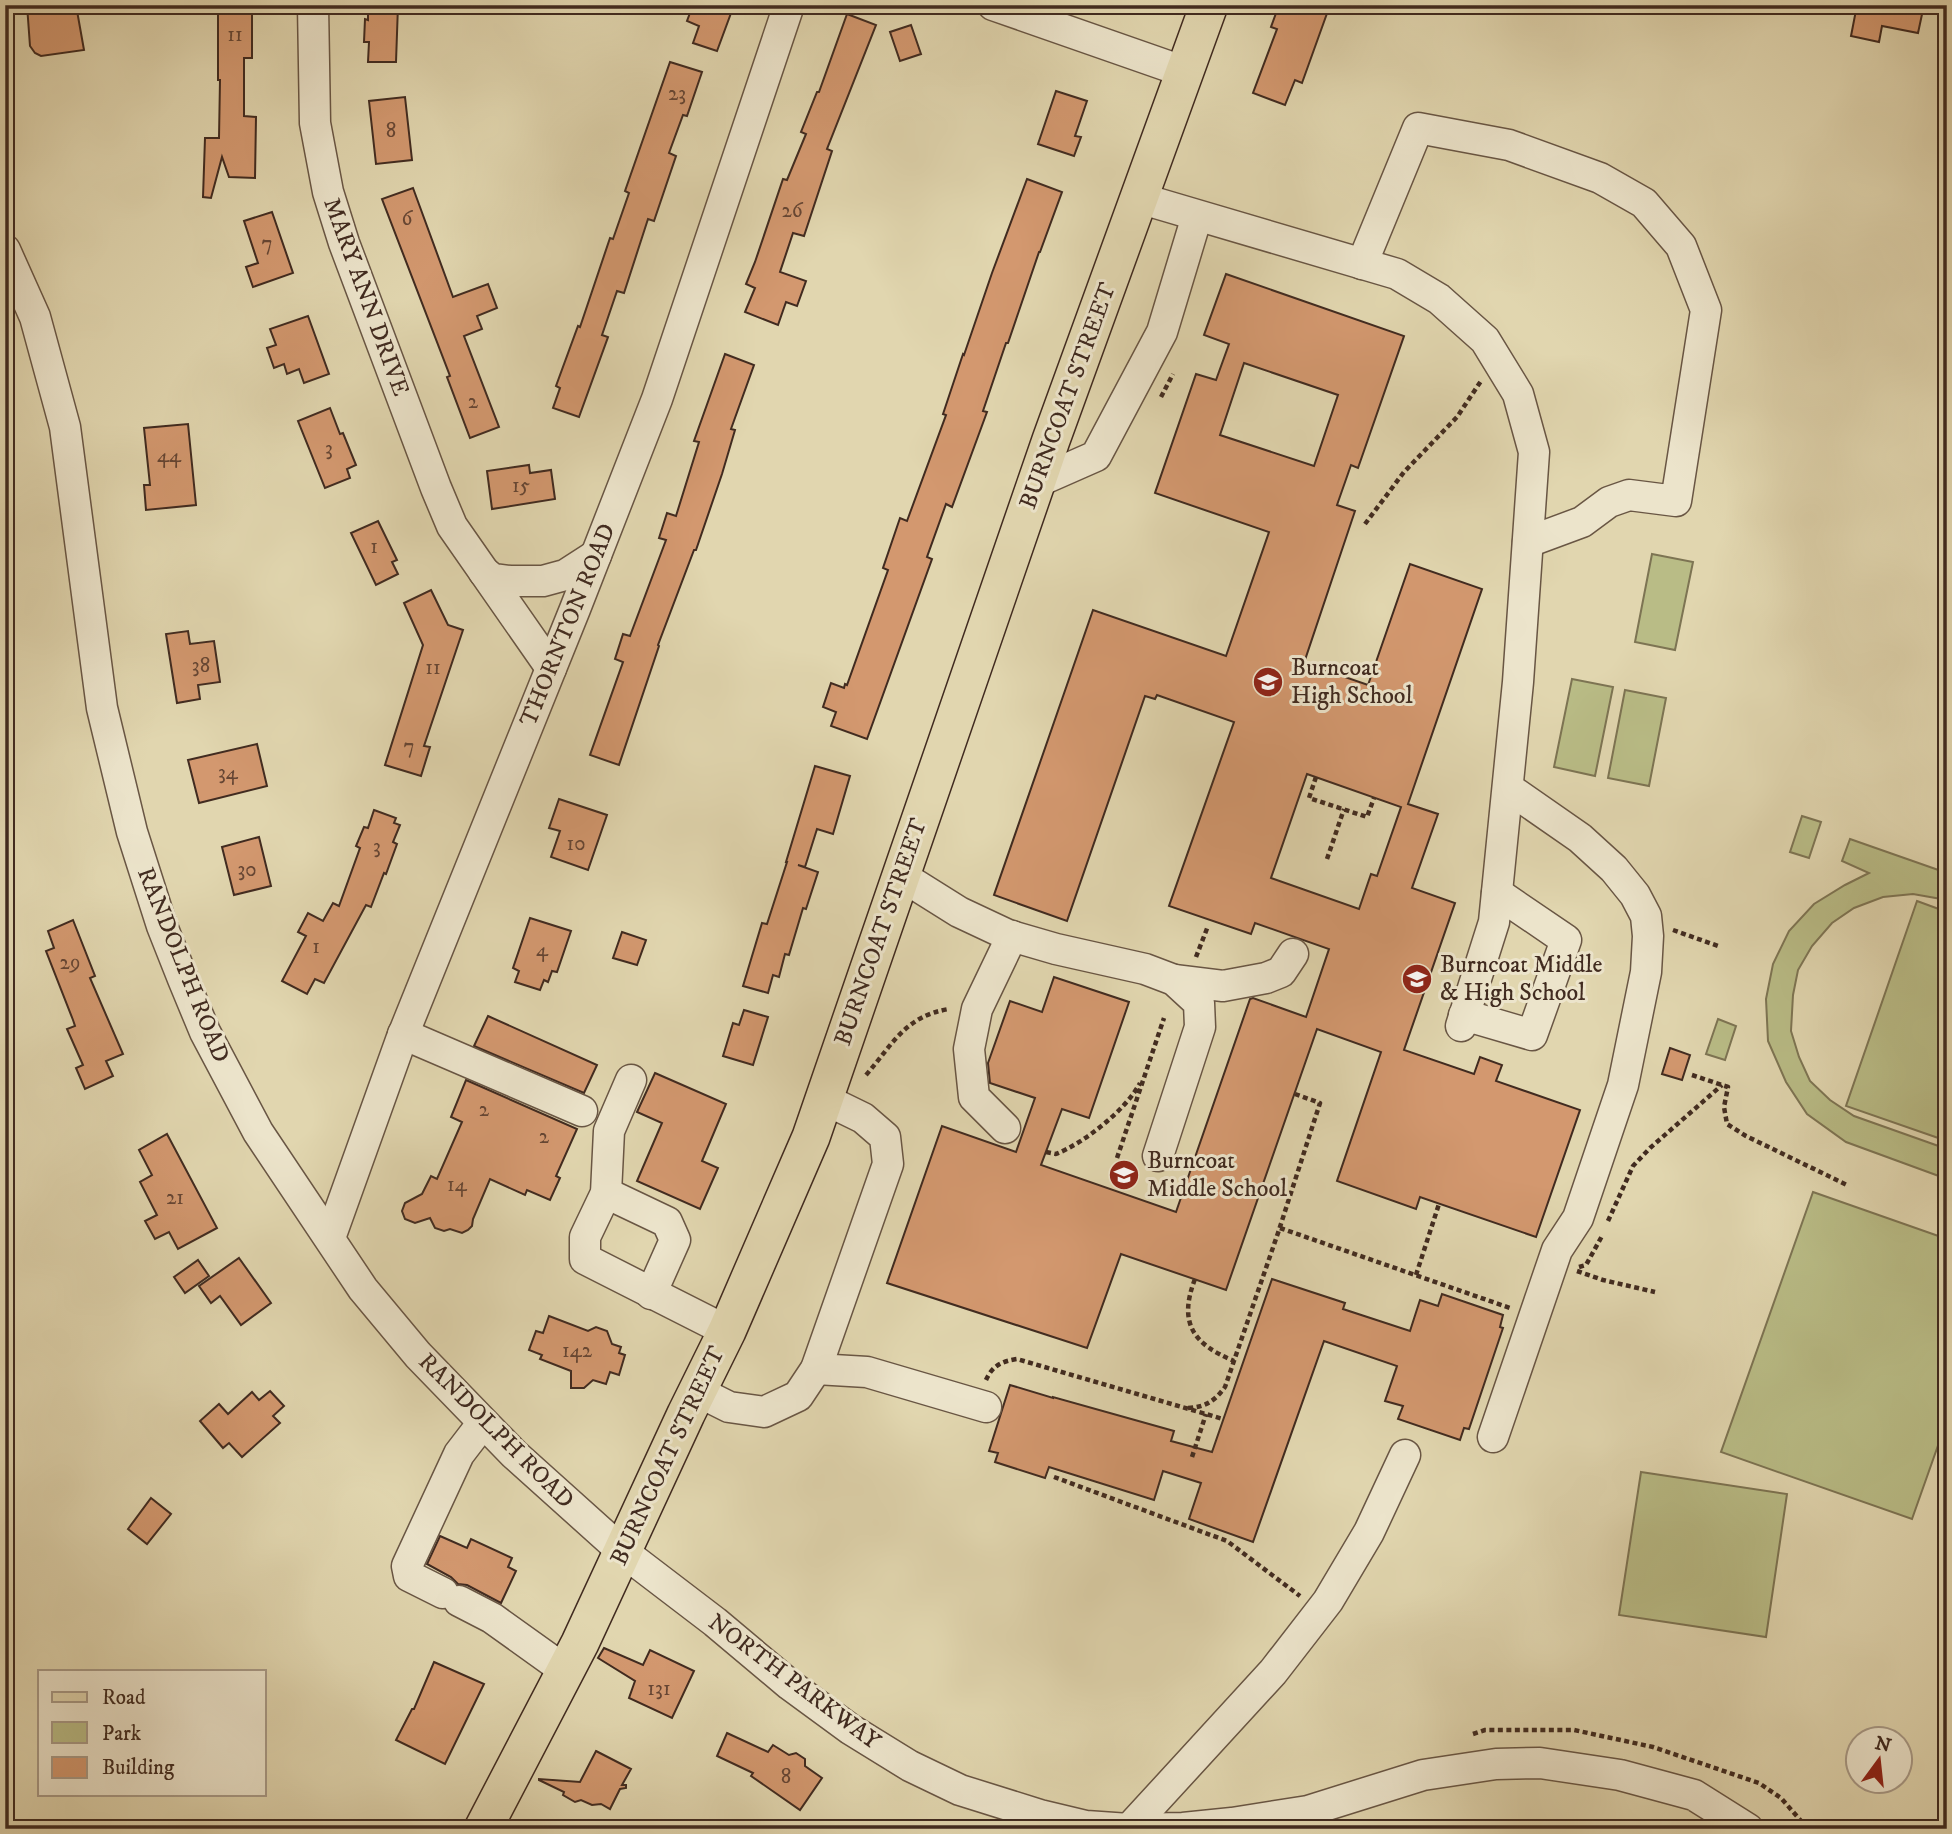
<svg xmlns="http://www.w3.org/2000/svg" width="1952" height="1834" viewBox="0 0 1952 1834" font-family="'IM FELL DW Pica',serif">
  <style>
    .green { fill: #b9bc86; stroke: #7d7453; stroke-width: 2 }
    .building { fill: #d3986f; stroke: #412b20; stroke-width: 2; fill-rule: evenodd }
    .lines { fill: none; stroke-linecap: round; stroke-linejoin: round }
    .minor-casing { stroke: #695644; stroke-width: 33 }
    .major-casing { stroke: #412b20; stroke-width: 40 }
    .path { stroke: #412b20; stroke-width: 4.5; stroke-dasharray: 5 3.5; stroke-linecap: butt }
    .minor { stroke: #ece4cb; stroke-width: 30 }
    .major { stroke: #e1d6af; stroke-width: 37 }
    .labels { text-anchor: middle; dominant-baseline: central; stroke-width: 6; stroke-linejoin: round; paint-order: stroke }
    .number-label { font-size: 21px; fill: #664634 }
    .street-label { font-size: 24px; fill: #412b20; stroke: #ece4cb }
    .poi-label { font-size: 24px; fill: #412b20; stroke: #ece4cb; text-anchor: start }
  </style>
  <rect width="100%" height="100%" fill="#e1d6af"/>
  <filter id="stains"><feTurbulence type="fractalNoise" baseFrequency=".00286" numOctaves="4"/><feColorMatrix values="0 0 0 0 .2 0 0 0 0 .09 0 0 0 0 .02 0 0 0 .5 -.17"/></filter>
  <radialGradient id="worn" r=".72"><stop offset=".6" stop-color="#630" stop-opacity="0"/><stop offset="1" stop-color="#630" stop-opacity=".3"/></radialGradient>
  <g class="green">
    <polygon points="1652,554 1693,562 1675,650 1635,642"/>
    <polygon points="1572,679 1613,687 1595,776 1554,767"/>
    <polygon points="1625,690 1666,698 1649,786 1608,778"/>
    <polygon points="1802,816 1821,822 1809,858 1790,852"/>
    <polygon points="1850,839 1947,873 1947,900 1913,894 1883,897 1854,908 1832,923 1812,946 1798,970 1793,995 1791,1031 1799,1057 1810,1081 1830,1100 1854,1116 1947,1149 1947,1179 1846,1142 1807,1114 1786,1082 1768,1041 1766,999 1773,964 1789,931 1814,904 1845,885 1869,873 1842,861"/>
    <polygon points="1917,901 1947,912 1947,1141 1846,1106"/>
    <polygon points="1718,1019 1736,1026 1725,1060 1706,1054"/>
    <polygon points="1813,1192 1947,1239 1947,1420 1912,1519 1721,1452"/>
    <polygon points="1641,1472 1787,1494 1766,1637 1619,1615"/>
  </g>
  <g class="building">
    <polygon points="27,5 76,5 84,50 41,56 35,53 30,46"/>
    <polygon points="368,5 398,5 396,62 368,62 369,42 364,42 365,19 368,20"/>
    <polygon points="693,5 734,5 717,51 693,43 699,26 687,21"/>
    <polygon points="1279,5 1330,5 1302,83 1295,80 1285,105 1253,93 1277,29 1271,27"/>
    <polygon points="1857,5 1924,5 1918,33 1882,26 1879,42 1851,36"/>
    <polygon points="252,11 252,58 244,58 244,116 256,117 255,178 229,177 222,157 211,198 203,197 205,138 219,138 220,80 218,80 218,12"/>
    <polygon points="847,14 876,25 827,149 832,151 804,236 793,233 780,272 806,281 797,306 786,302 778,325 745,312 755,288 746,284 755,262 783,179 787,180 806,134 801,132 817,92 819,92"/>
    <polygon points="911,25 921,54 900,61 890,32"/>
    <polygon points="670,62 702,72 687,116 683,115 669,153 676,156 654,221 648,219 624,293 617,291 602,335 608,337 579,417 553,408 560,388 556,386 578,326 580,327 610,238 613,239 629,193 625,191"/>
    <polygon points="1056,91 1087,101 1075,136 1081,137 1074,156 1038,144"/>
    <polygon points="405,97 412,160 376,164 369,101"/>
    <polygon points="1027,179 1062,192 1040,252 1039,252 1008,343 1006,343 983,411 987,412 952,507 946,504 927,557 932,559 867,739 831,726 836,712 823,707 831,683 844,688 845,684 847,685 888,570 883,568 900,518 907,521 946,415 943,414 963,354 964,355 992,273"/>
    <polygon points="413,188 453,297 488,284 497,308 477,316 482,329 464,336 499,427 470,438 447,377 450,376 382,199"/>
    <polygon points="272,212 293,273 253,287 246,267 258,263 244,221"/>
    <path d="M1226 274 1404 336 1358 468 1351 465 1337 505 1355 511 1304 663 1368 685 1410 564 1482 589 1408 804 1438 814 1412 888 1455 903 1404 1050 1474 1074 1480 1057 1502 1065 1496 1081 1580 1110 1536 1237 1420 1197 1416 1209 1337 1181 1381 1052 1317 1029 1226 1290 1121 1254 1087 1348 887 1283 942 1126 1016 1152 1035 1098 990 1083 988 1063 1010 1001 1042 1012 1054 977 1129 1002 1089 1118 1062 1109 1041 1165 1176 1212 1250 999 1253 998 1306 1017 1329 949 1255 923 1251 934 1169 906 1234 722 1157 695 1155 699 1145 696 1067 921 994 895 1093 610 1226 656 1269 532 1155 493 1196 374 1216 380 1229 344 1204 335ZM1244 363 1338 395 1314 466 1220 435ZM1307 774 1401 807 1377 876 1371 874 1359 909 1271 878Z"/>
    <polygon points="308,316 329,374 304,383 299,369 287,374 284,364 274,368 267,348 276,345 270,329"/>
    <polygon points="725,354 754,365 731,429 735,430 722,474 696,550 694,550 658,645 659,646 619,765 590,755 623,662 615,659 623,634 630,636 666,540 659,538 667,513 676,516 699,442 694,441"/>
    <polygon points="330,408 340,434 343,433 356,465 347,469 350,478 325,488 298,421"/>
    <polygon points="188,424 196,505 146,510 144,485 150,485 144,428"/>
    <polygon points="529,465 530,473 551,470 555,499 492,509 487,471"/>
    <polygon points="378,521 397,560 392,562 398,574 376,585 351,533"/>
    <polygon points="431,590 448,625 463,630 424,746 430,747 421,776 385,765 423,645 404,603"/>
    <polygon points="188,631 190,644 214,641 220,682 198,685 200,699 177,703 166,634"/>
    <polygon points="257,744 267,786 199,803 188,760"/>
    <polygon points="815,766 850,776 833,834 817,829 805,867 798,865 818,872 806,909 803,908 789,955 785,954 779,977 773,975 768,993 743,986 762,923 767,924 787,862 786,862"/>
    <polygon points="559,799 607,815 588,870 551,857 560,831 549,828"/>
    <polygon points="374,810 396,818 394,823 400,825 393,842 397,844 386,874 384,873 371,907 366,905 324,983 315,979 307,994 282,981 306,936 298,932 308,913 323,921 333,903 339,906 360,848 356,846 364,827 368,828"/>
    <polygon points="259,837 271,886 234,895 222,847"/>
    <polygon points="530,918 571,931 557,972 552,971 548,982 544,980 540,990 515,982 519,971 513,968"/>
    <polygon points="73,920 95,976 90,978 123,1054 106,1061 113,1076 85,1089 76,1068 83,1065 67,1029 75,1026 73,1020 46,951 54,948 48,931"/>
    <polygon points="622,932 646,940 637,965 613,958"/>
    <polygon points="744,1010 768,1017 753,1065 723,1056 733,1023 739,1025"/>
    <polygon points="488,1016 597,1065 584,1093 474,1046"/>
    <polygon points="1670,1048 1690,1055 1682,1080 1662,1074"/>
    <polygon points="655,1073 726,1104 702,1161 718,1168 700,1209 637,1181 662,1123 637,1112"/>
    <polygon points="466,1080 577,1129 556,1176 560,1178 550,1200 527,1190 525,1195 490,1179 473,1219 472,1226 468,1230 462,1233 450,1229 444,1231 435,1228 430,1218 415,1223 405,1219 402,1211 405,1203 422,1194 431,1176 437,1179 462,1122 451,1117"/>
    <polygon points="167,1134 217,1228 178,1249 169,1232 155,1239 145,1221 157,1215 140,1182 152,1175 139,1150"/>
    <polygon points="239,1258 271,1303 241,1325 220,1296 211,1303 199,1286"/>
    <polygon points="198,1260 209,1276 185,1293 174,1277"/>
    <polygon points="1272,1279 1345,1303 1343,1309 1410,1331 1420,1300 1438,1306 1442,1294 1503,1315 1500,1327 1503,1328 1469,1429 1464,1428 1460,1440 1398,1419 1403,1406 1385,1401 1397,1366 1324,1341 1253,1542 1189,1519 1201,1483 1163,1471 1154,1500 1049,1467 1045,1478 995,1462 998,1453 989,1451 1010,1385 1053,1398 1053,1397 1174,1431 1171,1441 1212,1452"/>
    <polygon points="549,1316 588,1331 596,1327 607,1331 612,1344 621,1347 619,1353 625,1355 619,1375 610,1372 606,1384 593,1380 584,1388 571,1388 571,1371 540,1359 542,1355 529,1350 536,1331 543,1333"/>
    <polygon points="270,1391 284,1406 273,1416 280,1423 242,1457 229,1443 223,1448 200,1421 219,1404 228,1414 252,1392 259,1400"/>
    <polygon points="151,1498 171,1514 147,1544 128,1529"/>
    <polygon points="440,1536 467,1548 471,1539 512,1558 508,1567 516,1571 501,1603 467,1585 458,1584 451,1577 427,1564"/>
    <polygon points="604,1648 643,1665 650,1650 694,1671 672,1718 629,1698 635,1681 598,1658"/>
    <polygon points="434,1662 484,1684 445,1764 396,1740 412,1709 414,1709"/>
    <polygon points="727,1733 768,1752 773,1745 789,1755 796,1753 805,1759 805,1766 822,1778 800,1810 751,1776 753,1773 717,1756"/>
    <polygon points="596,1751 631,1769 622,1785 626,1785 626,1788 620,1789 610,1809 601,1804 592,1805 581,1800 575,1802 563,1795 564,1792 539,1780 539,1779 580,1782"/>
  </g>
  <g class="lines">
    <g class="minor-casing">
      <g id="minor">
        <polyline points="313,5 315,123 328,192 344,243 436,488 452,526 551,668"/>
        <polyline points="993,5 1185,72"/>
        <polyline points="1139,198 1397,274 1439,299 1485,340 1518,394 1534,452 1518,682 1494,922 1461,1026"/>
        <polyline points="5,250 35,317 65,427 102,708 132,832 162,926 183,979 205,1032 258,1132 363,1289 418,1355 514,1454 622,1551 715,1622 790,1685 850,1729 910,1766 960,1790 1040,1815 1086,1826 1129,1829 1183,1828 1232,1823 1308,1811 1423,1775 1496,1764 1540,1763 1620,1775 1694,1795 1748,1829"/>
        <polyline points="1362,264 1418,128 1509,145 1600,178 1644,203 1681,246 1706,310 1676,501 1629,495 1609,502 1582,522 1528,542"/>
        <polyline points="1037,482 1096,456 1162,332 1197,216"/>
        <polyline points="484,572 493,579 510,581 543,581 565,575 596,555"/>
        <polyline points="900,875 959,912 1008,935 1056,949 1145,969 1174,980 1199,1003 1200,1027 1158,1156"/>
        <polyline points="1174,980 1223,986 1266,978 1281,972 1293,954"/>
        <polyline points="1464,1015 1532,1035 1566,940 1497,893"/>
        <polyline points="403,1034 582,1111"/>
        <polyline points="631,1080 609,1131 606,1193 585,1237 585,1259 727,1331"/>
        <polyline points="1005,1128 974,1097 969,1049 977,1009 1012,936"/>
        <polyline points="606,1193 667,1222 675,1240 651,1294"/>
        <polyline points="330,1238 401,1040 575,609 657,399 789,5"/>
        <polyline points="816,1369 867,1372 986,1407"/>
        <polyline points="697,1391 729,1407 764,1412 798,1396 816,1369 888,1164 885,1137 863,1118 824,1099"/>
        <polyline points="1493,1437 1557,1250 1578,1218 1623,1085 1646,972 1648,936 1646,916 1635,895 1614,869 1580,838 1508,788"/>
        <polyline points="443,1593 409,1576 407,1566 459,1454 482,1424"/>
        <polyline points="459,1601 492,1618 566,1671"/>
        <polyline points="1129,1829 1273,1672 1328,1601 1369,1532 1405,1455"/>
      </g>
    </g>
    <g class="major-casing">
      <polyline id="major" points="483,1829 580,1643 686,1414 727,1331 811,1137 1051,440 1209,5"/>
    </g>
    <g class="path">
      <polyline points="1161,397 1173,374"/>
      <polyline points="1365,524 1404,472 1457,417 1481,381"/>
      <polyline points="1316,777 1309,798 1367,817 1374,798"/>
      <polyline points="1327,859 1344,809"/>
      <polyline points="1673,930 1718,946"/>
      <polyline points="1196,957 1208,926"/>
      <path d="M866 1075C893 1044 905 1016 949 1009"/>
      <polyline points="1692,1075 1728,1087 1724,1107 1727,1124 1746,1136 1847,1185"/>
      <path d="M1046 1152 1056 1154C1084 1143 1126 1110 1140 1083"/>
      <polyline points="1117,1158 1164,1018"/>
      <polyline points="1608,1221 1633,1166 1650,1148 1722,1085"/>
      <polyline points="1280,1228 1510,1308"/>
      <polyline points="1579,1267 1586,1265 1602,1236"/>
      <polyline points="1577,1271 1603,1280 1655,1292"/>
      <polyline points="1416,1275 1439,1204"/>
      <path d="M1195 1279C1178 1323 1193 1344 1234 1361"/>
      <path d="M986 1380C992 1366 1002 1361 1017 1359L1223 1419"/>
      <path d="M1188 1408C1205 1407 1214 1402 1225 1387L1278 1233 1320 1103 1295 1094"/>
      <polyline points="1192,1457 1206,1414"/>
      <polyline points="1054,1477 1227,1541 1300,1596"/>
      <polyline points="1473,1734 1485,1730 1574,1730 1653,1747 1759,1783 1781,1798 1808,1829"/>
    </g>
    <use href="#minor" class="minor"/>
    <use href="#major" class="major"/>
  </g>
  <defs>
    <g id="school-disc" transform="scale(1.575)"><circle r="9.5" fill="#8f2418" stroke="#ece4cb"/><path d="M0-5L7-2L0 1L-7-2ZM-4 1L0 2.5L4 1V4Q0 6-4 4Z" fill="#fff"/></g>
  </defs>
  <g fill-rule="evenodd">
    <use href="#school-disc" x="1268" y="682"/>
    <use href="#school-disc" x="1417" y="979"/>
    <use href="#school-disc" x="1124" y="1175"/>
  </g>
  <g class="labels">
    <g class="number-label">
      <text x="235" y="35">11</text>
      <text x="677" y="94">23</text>
      <text x="391" y="131">8</text>
      <text x="792" y="211">26</text>
      <text x="407" y="219">6</text>
      <text x="267" y="244">7</text>
      <text x="473" y="402">2</text>
      <text x="329" y="449">3</text>
      <text x="169" y="456">44</text>
      <text x="521" y="486">15</text>
      <text x="374" y="547">1</text>
      <text x="201" y="666">38</text>
      <text x="433" y="668">11</text>
      <text x="409" y="747">7</text>
      <text x="228" y="773">34</text>
      <text x="576" y="844">10</text>
      <text x="377" y="847">3</text>
      <text x="247" y="870">30</text>
      <text x="316" y="947">1</text>
      <text x="542" y="950">4</text>
      <text x="70" y="963">29</text>
      <text x="484" y="1110">2</text>
      <text x="544" y="1137">2</text>
      <text x="457" y="1185">14</text>
      <text x="175" y="1198">21</text>
      <text x="577" y="1351">142</text>
      <text x="659" y="1689">131</text>
      <text x="786" y="1777">8</text>
    </g>
    <g class="street-label">
      <text transform="translate(366 297) rotate(70)">MARY ANN DRIVE</text>
      <text transform="translate(1068 396) rotate(-70)">BURNCOAT STREET</text>
      <text transform="translate(568 625) rotate(-68)">THORNTON ROAD</text>
      <text transform="translate(881 932) rotate(-71)">BURNCOAT STREET</text>
      <text transform="translate(183 965) rotate(68)">RANDOLPH ROAD</text>
      <text transform="translate(496 1431) rotate(45)">RANDOLPH ROAD</text>
      <text transform="translate(668 1456) rotate(-65)">BURNCOAT STREET</text>
      <text transform="translate(794 1682) rotate(37)">NORTH PARKWAY</text>
    </g>
    <g class="poi-label">
      <text x="1291" y="668">Burncoat<tspan x="1291" dy="28">High School</tspan></text>
      <text x="1440" y="965">Burncoat Middle<tspan x="1440" dy="28">&amp; High School</tspan></text>
      <text x="1147" y="1161">Burncoat<tspan x="1147" dy="28">Middle School</tspan></text>
    </g>
  </g>
  <rect width="1952" height="1834" fill="none" stroke="#e1d6af" stroke-width="28"/>
  <rect x="7" y="7" width="1938" height="1820" fill="none" stroke="#412b20" stroke-width="3.5"/>
  <rect x="14" y="14" width="1924" height="1806" fill="none" stroke="#412b20" stroke-width="2"/>
  <rect x="38" y="1670" width="228" height="126" fill="#ece4cb" stroke="#a89a87" stroke-width="2"/>
  <rect x="52" y="1692" width="35" height="10" fill="#e1d6af" stroke="#a89a87" stroke-width="2"/>
  <text x="102" y="1704" font-size="21" fill="#412b20">Road</text>
  <rect x="52" y="1722" width="35" height="21" fill="#b9bc86" stroke="#a89a87" stroke-width="2"/>
  <text x="102" y="1740" font-size="21" fill="#412b20">Park</text>
  <rect x="52" y="1757" width="35" height="21" fill="#d3986f" stroke="#a89a87" stroke-width="2"/>
  <text x="102" y="1774" font-size="21" fill="#412b20">Building</text>
  <g transform="translate(1879 1760) rotate(15)"><circle r="33" fill="#ece4cb" stroke="#a89a87" stroke-width="2"/>
  <path d="M0-5L12 26L0 18L-12 26Z" fill="#8f2418"/>
  <text y="-10" font-size="19" font-weight="bold" text-anchor="middle" fill="#412b20">N</text>
  </g>
  <rect width="100%" height="100%" filter="url(#stains)"/>
  <rect width="100%" height="100%" fill="url(#worn)"/>
</svg>
